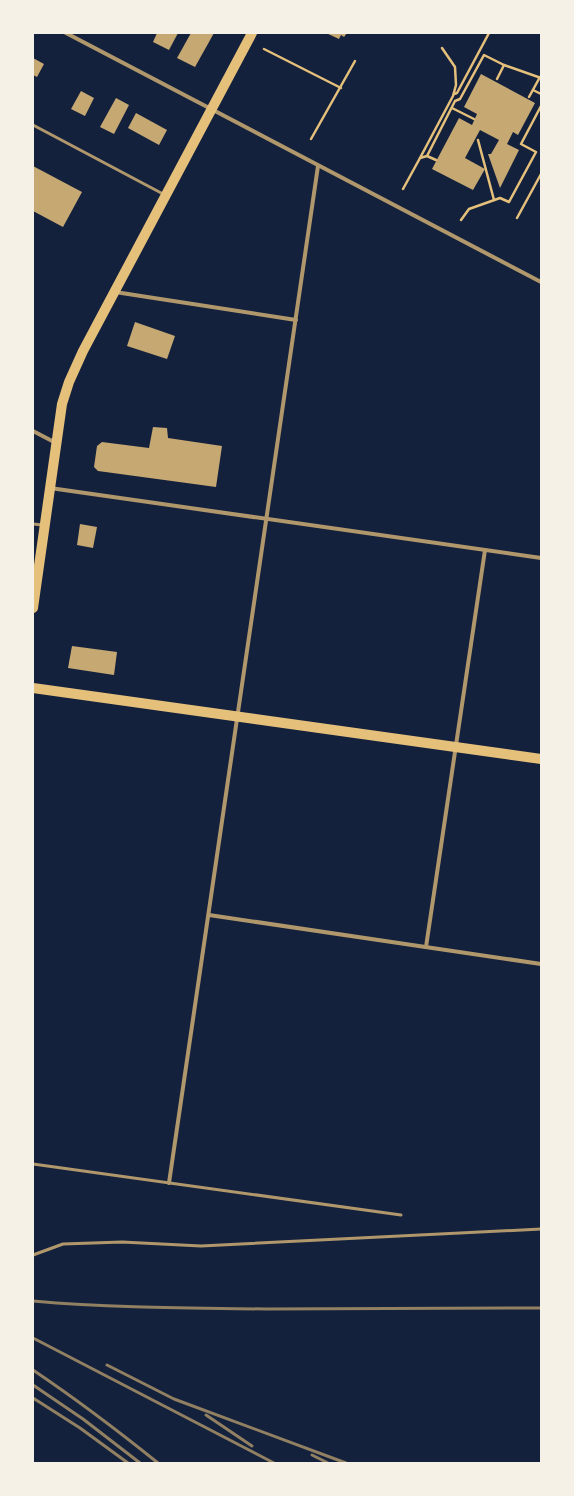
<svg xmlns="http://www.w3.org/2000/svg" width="574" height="1496" viewBox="0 0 574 1496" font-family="Cabin,sans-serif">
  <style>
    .building { fill: #c6a872 }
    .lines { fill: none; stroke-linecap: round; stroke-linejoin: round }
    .path { stroke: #e5c07b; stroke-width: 2.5 }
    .service { stroke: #b1986c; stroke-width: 3 }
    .minor { stroke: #b1986c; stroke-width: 4 }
    .primary { stroke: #e5c07b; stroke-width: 10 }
    .rail { stroke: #918062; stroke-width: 3 }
  </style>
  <rect width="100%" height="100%" fill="#14213d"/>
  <g class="building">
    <polygon points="157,33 178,33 169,50 153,42"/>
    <polygon points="191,33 214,33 195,67 177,58"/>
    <polygon points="326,33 347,33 344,37 341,35 339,39"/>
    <polygon points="33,58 44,64 37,77 33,75"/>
    <polygon points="481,74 535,103 518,135 513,132 507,144 519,150 500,188 488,154 491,154 499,140 480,130 465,158 485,169 473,190 432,169 459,118 472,125 477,114 464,107"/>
    <polygon points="81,91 94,98 85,116 71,109"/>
    <polygon points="116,98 129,105 114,134 100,127"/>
    <polygon points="136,113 167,130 159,145 128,128"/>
    <polygon points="33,166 82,192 63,227 33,211"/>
    <polygon points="135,322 175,336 167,359 127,346"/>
    <polygon points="153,427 167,428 168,438 222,446 216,487 98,471 94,467 97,446 102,442 149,448"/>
    <polygon points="80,524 97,527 93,548 77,545"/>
    <polygon points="72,646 117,652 114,675 68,668"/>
  </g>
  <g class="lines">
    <g class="path">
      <polyline points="264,49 341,88"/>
      <polyline points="497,79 504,65"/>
      <polyline points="533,90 541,94"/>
      <polyline points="454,94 457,93 489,33"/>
      <polyline points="529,97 540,77"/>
      <polyline points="452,108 474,119"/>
      <polyline points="311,139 355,61"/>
      <polyline points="478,140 494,200"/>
      <polyline points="427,156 436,160"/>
      <polyline points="420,158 453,96 456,85 455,67 442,48"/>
      <polyline points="403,189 420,158 427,156 455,101 460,99 484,55 504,65 541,78"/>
      <polyline points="517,218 541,174"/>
      <polyline points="461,220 469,209 500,198 509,202 536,152 521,144 541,106"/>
    </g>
    <g class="service">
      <polyline points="33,125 165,195"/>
      <polyline points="33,524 43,525"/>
      <polyline points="33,1164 401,1215"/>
      <polyline points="33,1255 63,1244 122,1242 201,1246 541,1229"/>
    </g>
    <g class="minor">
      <polyline points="66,33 541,282"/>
      <polyline points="115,292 296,320"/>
      <polyline points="33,431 56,443"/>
      <polyline points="50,488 541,558"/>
      <polyline points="209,915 541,964"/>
      <polyline points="426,947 485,550"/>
      <polyline points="169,1183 318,166"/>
    </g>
    <g class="primary">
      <polyline points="33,608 62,404 69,382 83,351 252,33"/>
      <polyline points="33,688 541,759"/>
    </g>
    <g class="rail">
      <path d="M33 1301C110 1308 188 1308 266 1309 357 1309 449 1309 541 1308"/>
      <polyline points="33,1338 274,1463"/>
      <polyline points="107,1365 174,1399 346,1463"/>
      <path d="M33 1370C76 1399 117 1430 158 1463"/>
      <polyline points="33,1385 83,1419 140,1463"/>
      <polyline points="33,1398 80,1428 128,1463"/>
      <polyline points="206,1415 252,1446"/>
      <polyline points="312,1455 328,1463"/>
    </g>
  </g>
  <rect width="574" height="1496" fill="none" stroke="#f6f1e7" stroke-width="68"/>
</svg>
